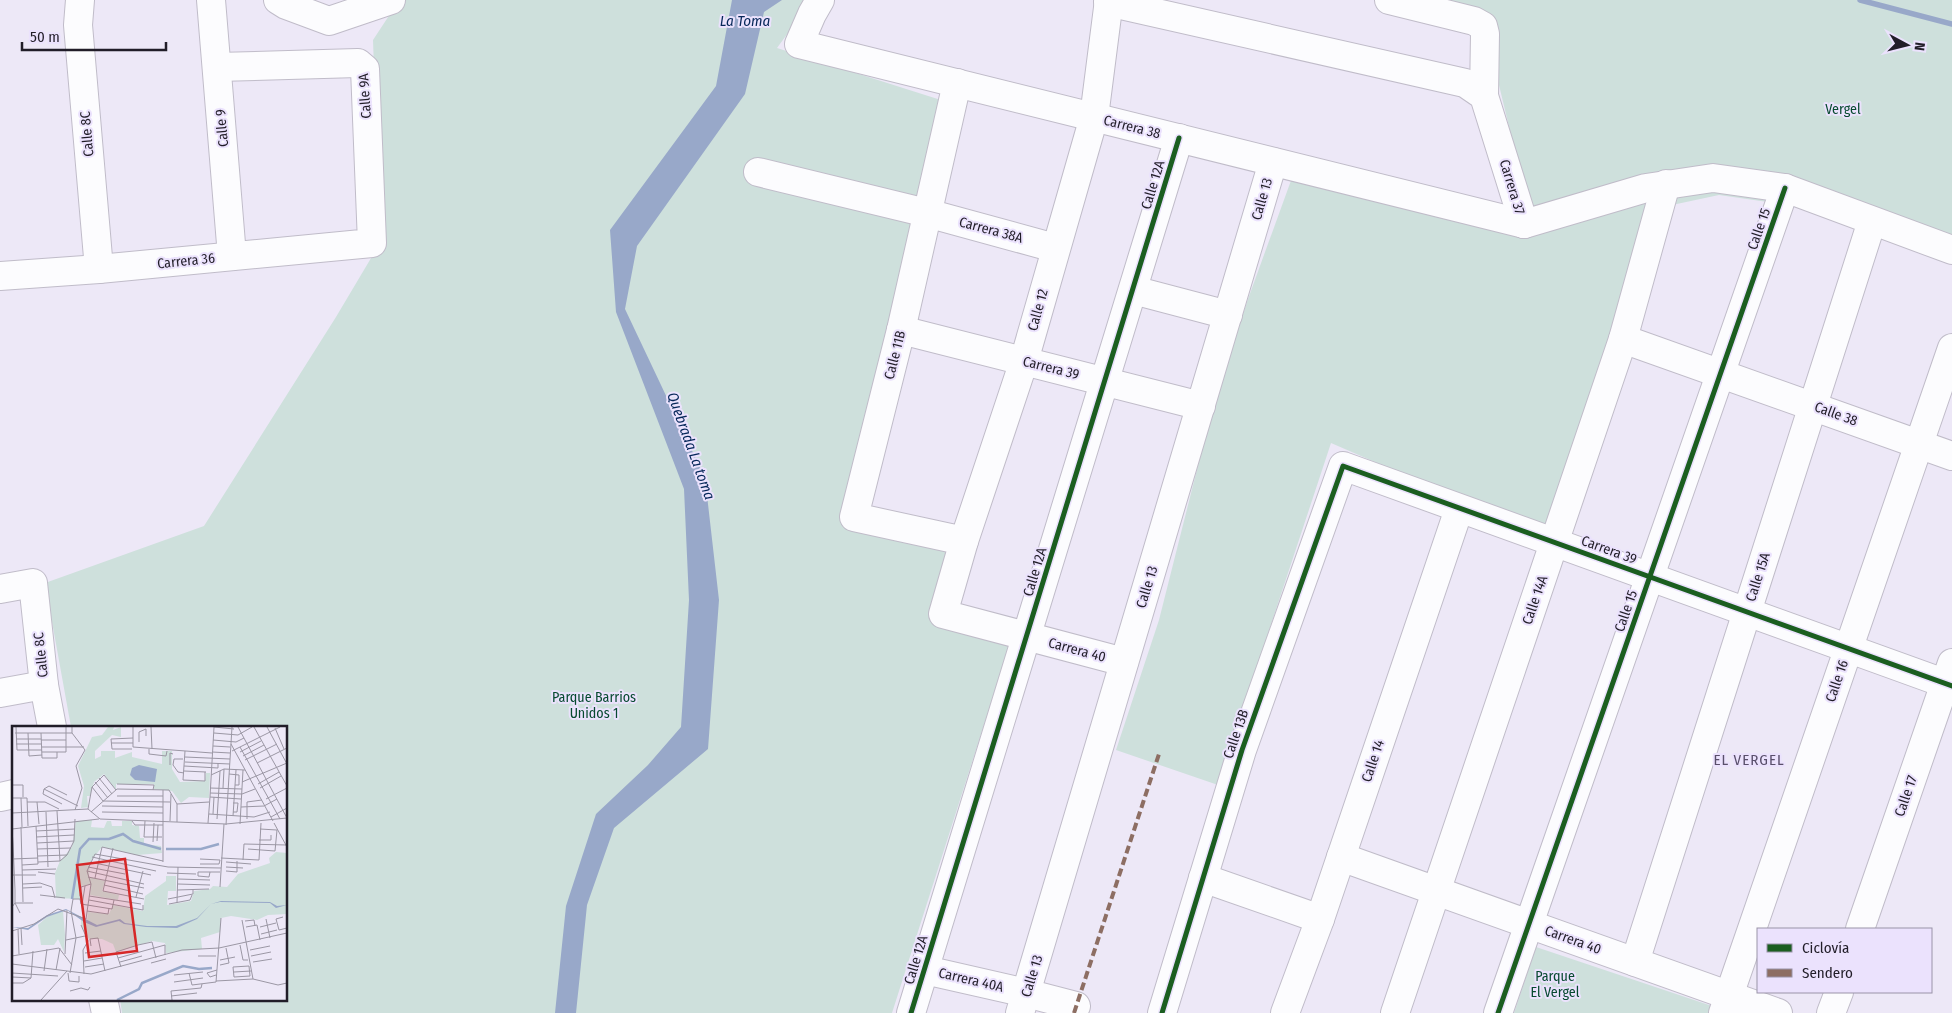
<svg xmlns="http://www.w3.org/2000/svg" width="1952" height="1013" viewBox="0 0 1952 1013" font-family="'Fira Sans Condensed',sans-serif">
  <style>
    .green { fill: #cee0dc }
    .water { fill: #98a8c9 }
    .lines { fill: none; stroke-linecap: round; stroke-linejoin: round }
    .stream { stroke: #98a8c9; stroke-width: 5.5 }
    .minor-casing { stroke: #c0bcc9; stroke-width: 30 }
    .minor { stroke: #fcfcfe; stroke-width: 28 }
    .quiet { stroke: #8d6e63; stroke-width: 4; stroke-dasharray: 8 4; stroke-linecap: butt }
    .cycleway-casing { stroke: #ebe2fd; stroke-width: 8 }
    .cycleway { stroke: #1b5e20; stroke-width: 5 }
    .labels { text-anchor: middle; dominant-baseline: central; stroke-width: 4; stroke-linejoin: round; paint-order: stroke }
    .street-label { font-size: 14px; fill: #211d28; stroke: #ebe2fd }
    .park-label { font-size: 14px; fill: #074a30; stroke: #ebe2fd }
    .water-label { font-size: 15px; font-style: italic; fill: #062759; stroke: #ebe2fd }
    .neighbourhood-label { font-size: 15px; letter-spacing: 1px; fill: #594f6b; stroke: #ebe2fd }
    .inset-river { fill: none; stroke: #98a8c9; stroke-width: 2.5 }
    .inset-road { fill: none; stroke: #9b97a4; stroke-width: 1 }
    .view { fill: #d62828; fill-opacity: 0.15; stroke: #d62828; stroke-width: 2.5 }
    .inset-edge { fill: none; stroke: #211d28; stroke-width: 2.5 }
  </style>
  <rect width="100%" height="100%" fill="#ede8f7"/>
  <g class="green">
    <polygon points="405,0 812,0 777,48 944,101 846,527 949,551 930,618 1011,640 892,1013 122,1013 120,999 286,999 286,727 71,727 45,583 204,526 336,317 380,243 373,40 396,5"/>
    <polygon points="1410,0 1952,0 1952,264 1878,236 1789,205 1719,195 1658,208 1550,531 1451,495 1331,443 1218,785 1116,750 1159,620 1213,406 1248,299 1293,175 1535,235 1499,85 1493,20"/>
    <polygon points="1536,947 1712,1006 1710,1013 1514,1013"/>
  </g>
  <polygon class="water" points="732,0 782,0 764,12 745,94 637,246 625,309 705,478 719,600 708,749 614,828 587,905 576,1013 555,1013 566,906 596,814 648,765 681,727 689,600 684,489 616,312 610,230 716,86"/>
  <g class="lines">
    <polyline class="stream" points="1860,0 1952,24"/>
    <g class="minor-casing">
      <g id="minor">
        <polyline points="80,0 78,25 99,269"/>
        <polyline points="211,0 232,256"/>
        <polyline points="278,0 286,5 329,21 391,0"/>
        <polyline points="820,0 812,14 799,44 1524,224"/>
        <polyline points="1109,0 1094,117 1024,361 964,541 943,614 1124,662"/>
        <polyline points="1389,0 1474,21 1483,26 1485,34 1484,96"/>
        <polyline points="1108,2 1465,83 1484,96 1524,224"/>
        <polyline points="957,83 901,330 854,517 964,541"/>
        <polyline points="758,172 927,213 1055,248"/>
        <polyline points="1524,224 1646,188 1713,178 1785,188 1952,250"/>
        <polyline points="0,276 99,269 372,243 365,69 358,63 217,67"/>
        <polyline points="1133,290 1228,315"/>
        <polyline points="901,330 1201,406"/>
        <polyline points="1623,339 1952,456"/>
        <polyline points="0,589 33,583 44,685 52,727"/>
        <polyline points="0,693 44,685"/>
        <polyline points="0,797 14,794"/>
        <polyline points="1341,857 1778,1013"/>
        <polyline points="1203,878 1320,919"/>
        <polyline points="1860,929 1952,663"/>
        <polyline points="1635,962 1872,221"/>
        <polyline points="925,970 1026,993 1076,1006"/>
        <polyline points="103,999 106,1013"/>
        <polyline points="911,1013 1179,138"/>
        <polyline points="1020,1013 1273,162"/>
        <polyline points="1162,1013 1242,750 1343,466 1952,686"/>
        <polyline points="1285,1013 1320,919 1459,509"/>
        <polyline points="1395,1013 1623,339 1666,184"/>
        <polyline points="1498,1013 1785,188"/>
        <polyline points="1723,1013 1952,348"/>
        <polyline points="1831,1013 1839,992"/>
      </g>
    </g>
    <use href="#minor" class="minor"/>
    <polyline class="quiet" points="1074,1013 1159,754"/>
    <g class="cycleway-casing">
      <g id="cycleway">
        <polyline points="911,1013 1179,138"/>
        <polyline points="1162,1013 1242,750 1343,466 1952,686"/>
        <polyline points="1498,1013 1785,188"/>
      </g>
    </g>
    <use href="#cycleway" class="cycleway"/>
  </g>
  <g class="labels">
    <g class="street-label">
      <text transform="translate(365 96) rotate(-94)">Calle 9A</text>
      <text transform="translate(1132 127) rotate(14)">Carrera 38</text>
      <text transform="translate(222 128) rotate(-95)">Calle 9</text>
      <text transform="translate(87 134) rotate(-95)">Calle 8C</text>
      <text transform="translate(1153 185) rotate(-73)">Calle 12A</text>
      <text transform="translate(1512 187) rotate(73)">Carrera 37</text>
      <text transform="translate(1262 199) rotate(-74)">Calle 13</text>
      <text transform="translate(1759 229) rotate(-71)">Calle 15</text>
      <text transform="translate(991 230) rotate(15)">Carrera 38A</text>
      <text transform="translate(186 261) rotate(-6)">Carrera 36</text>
      <text transform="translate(1038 310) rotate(-75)">Calle 12</text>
      <text transform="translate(895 355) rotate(-76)">Calle 11B</text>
      <text transform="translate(1051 368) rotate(14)">Carrera 39</text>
      <text transform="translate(1836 414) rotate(20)">Calle 38</text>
      <text transform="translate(1609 550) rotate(20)">Carrera 39</text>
      <text transform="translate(1035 572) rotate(-73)">Calle 12A</text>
      <text transform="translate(1758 577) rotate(-72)">Calle 15A</text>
      <text transform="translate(1147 587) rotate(-73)">Calle 13</text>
      <text transform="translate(1535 600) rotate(-71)">Calle 14A</text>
      <text transform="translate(1626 611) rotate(-71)">Calle 15</text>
      <text transform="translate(1077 650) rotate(15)">Carrera 40</text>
      <text transform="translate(41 655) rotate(-96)">Calle 8C</text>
      <text transform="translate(1837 681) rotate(-71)">Calle 16</text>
      <text transform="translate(1236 734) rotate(-71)">Calle 13B</text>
      <text transform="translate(1373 761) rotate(-71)">Calle 14</text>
      <text transform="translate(1906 796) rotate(-71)">Calle 17</text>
      <text transform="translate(1573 940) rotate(20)">Carrera 40</text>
      <text transform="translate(916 960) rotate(-73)">Calle 12A</text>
      <text transform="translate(1032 976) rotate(-73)">Calle 13</text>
      <text transform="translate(971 980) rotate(13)">Carrera 40A</text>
    </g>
    <g class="park-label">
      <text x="1843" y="109">Vergel</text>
      <text x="594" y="697">Parque Barrios<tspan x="594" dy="16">Unidos 1</tspan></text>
      <text x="1555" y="976">Parque<tspan x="1555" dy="16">El Vergel</tspan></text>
    </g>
    <g class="water-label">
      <text x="745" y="21">La Toma</text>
      <text transform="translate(691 446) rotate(70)">Quebrada La toma</text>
    </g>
    <g class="neighbourhood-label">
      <text x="1749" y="760">EL VERGEL</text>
    </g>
  </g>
  <g transform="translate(12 726)">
    <rect width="275" height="275" fill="#ede8f7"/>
    <path d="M96 1H102L101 4 109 1V11L100 9 83 25V33L89 30V25H103V32L120 26V31L150 38V25H160V43L168 56 193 55 194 47H198L197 72 177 71 169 77 160 65 142 63V58H104V64L92 48 82 56 78 70H75L76 81 69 82 72 60 66 40 80 11 90 9ZM80 94 79 101 92 102 95 95H99L100 100H110V95H120V99L127 100 128 112H132V118L149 120 150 127 125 129 90 121 78 136 77 151 93 155 90 165 107 169 106 174 78 169 79 158 69 160 68 173 44 172 43 147 48 135 60 121 64 95ZM264 126 275 127V188L256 189 245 194 219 190 209 192 208 206 189 212 190 223 154 227 153 217 140 215 104 226 101 218 90 213H77L69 200V191L75 194 76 186 97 188 101 179 131 185 133 170 154 155V150H164V165H156L155 179 179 175 182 165 198 163 201 160 215 161 226 148 258 137 257 132ZM51 185 53 209 52 226 46 213 42 219H29L26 199 35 191Z" fill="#cee0dc"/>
    <path d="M127 39 145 43 143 56 123 54 118 49 120 42ZM209 175 258 176 265 180 275 179 264 182 258 177 208 176 199 178 185 193 165 202 134 201 112 198 107 195 84 201 72 196 55 184 35 191 16 204 0 201 16 202 35 189 54 183 85 199 108 193 113 197 135 200H164L185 192 199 178Z" fill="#98a8c9"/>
    <path class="inset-river" d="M154 123H189L207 118M60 173 68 123 77 113H97L111 108 121 115 149 123M105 274 127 263 130 257 171 240 187 243 200 242"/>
    <path class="inset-road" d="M4 1 5 24H30M60 1V7L73 24 64 40 70 62 63 84M121 1V21L200 27M139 1 140 23M202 1 222 3M226 1 275 92M242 1 275 60M255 1 275 38M263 2 272 23M3 7H60M16 7 17 30 30 29M29 7 30 32H45V26M202 7 226 9 240 1M4 13H29M29 14H54M201 14 224 16 232 12M127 16V6L134 3V10M99 17H121M4 18H30M219 18 261 95M201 20 218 21M30 21H72M228 21 268 93M120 23H100L99 13 121 12M137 23V28L154 30 155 25M173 25 171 54 193 55V46M220 25 268 1M30 26H54V1M200 26 218 27M228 26 249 15M231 30 252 19M173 31 218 33M171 33H162L161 39 166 46 172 47M233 34 265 18M173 36 218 38M245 37 275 22M158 39V27L161 28M172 40 206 42V37M172 45 194 46M217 48 227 49V59H223M199 49 212 43 233 44M87 52 100 68M83 56 96 72M230 56 275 37M105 58 142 59 141 64M246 58 267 46M0 59H11V71M80 61 91 75 158 76M198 62 230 63M211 62 212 43M248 62 269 50M32 63 66 80M105 63 157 64 165 78 197 76M198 67 230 68 243 63M105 70H151M198 71 202 1M0 72H15L16 100M9 72 10 101M254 73 275 62M15 76H33L47 83M25 76 27 98M50 78 31 68 32 63 37 60 55 69M90 80 151 81M229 81 252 80 265 73M76 83 80 61 92 49 104 64M45 85 48 135M34 86 36 141M79 86 105 63M90 86 151 87M221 86H225L226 77H221M0 87 76 83 88 93 214 98 275 92M197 88 242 91 258 86M201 88 202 71M221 90 224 44M259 91 275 82M205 93 208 45M235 93V76L250 74M120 95 123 99H151M133 95 132 111H150M158 95 159 68M165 96V78M196 97 198 71 229 73M262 97 275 121M228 98 231 44M214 99 220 1M9 101 11 176M24 105 63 103M24 111 62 109M247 114H259V109M145 115 146 99M141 116 142 97M25 117 62 115M101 122 91 165 132 173M25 123 59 122M236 123 263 125 265 104 248 103M26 130 55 129M80 131 144 145M209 132 247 134 249 97M0 133 26 132M231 134 232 118 275 119M48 135 55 129 62 115 63 93M26 136 48 135M78 136 139 149M151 136V64M214 136 239 138M188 138H207L208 134 188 133M10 139 26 138 24 100M76 141 113 148M214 141 231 142M10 144 44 143M75 145 132 158M214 145 225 146V135M26 146 43 148M198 146 197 151 186 150V146H208M155 147 184 148M0 149H24M76 151 132 162M83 152 90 121 151 135M166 153 198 154M11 158 28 157 40 161 43 172M166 158 198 159M92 159 131 168M208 161 212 98M11 162 30 161M165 164 197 163M28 169 53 172M68 170 69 161 79 158M77 170 129 178M124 171 131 145M156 173 181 168V164M77 174 131 184V179M165 177 166 141M157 178 178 174 180 169M70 179 73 160M0 181 3 177H21M75 185 96 188 97 182M8 187 3 177V164L1 118 0 103 87 93M271 191 264 193 267 204 275 202M254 193 258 212M230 194 241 253M233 195 242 194 243 200M69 199 76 215 71 224 72 248M234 201 245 199 248 214M248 201 264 197M9 202 10 219M6 203 7 228M0 205 22 198 46 183 74 193 79 158 75 145 83 128 156 141 209 142M249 208 265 204M54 214 73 210M228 219 231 234H236M79 220 78 213 86 212 93 245M238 224 258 220M73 227 89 225M53 228 55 184M0 230 47 222 60 239M186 230H204M239 230 259 226M106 232 153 219V229M208 234 223 231M72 235 90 232M108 236 130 230M241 236 260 233M139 237 154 233M0 238 79 248 170 224 207 222 275 207M208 239 217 237 214 222M237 240 238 250 222 251 221 241ZM73 241 92 238M109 241 104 226 126 219 140 216 144 232M44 244 48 222M32 245 35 223M222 246 239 245M0 247 46 250M56 247 57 255 67 256V250M58 247 64 212 59 185 61 173H68L69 178 100 183 102 174M177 247 180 259 204 256 209 192M162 249 191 246M204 249 198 251 195 247 205 244M0 251 19 252M19 252 21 225M204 255 241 253 266 259 275 257M162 256 191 252M0 257H11L19 252M58 265 69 262 76 264 78 261M159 270 185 267M29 274 55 245M160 274 159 265 189 262 190 258"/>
    <path class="view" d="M113 133 125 225 77 231 65 139Z"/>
    <rect width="275" height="275" class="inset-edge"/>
  </g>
  <rect x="1757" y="928" width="175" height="65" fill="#ebe2fd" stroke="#9a93a8"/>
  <rect x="1767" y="944" width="25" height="8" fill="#1b5e20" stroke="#9a93a8"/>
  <text x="1802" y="953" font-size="15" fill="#211d28">Ciclovía</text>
  <rect x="1767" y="969" width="25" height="8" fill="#8d6e63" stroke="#9a93a8"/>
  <text x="1802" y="978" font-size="15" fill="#211d28">Sendero</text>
  <g transform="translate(1907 45) rotate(97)" stroke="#ebe2fd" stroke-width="4" paint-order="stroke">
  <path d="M0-4L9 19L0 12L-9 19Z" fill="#211d28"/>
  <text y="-8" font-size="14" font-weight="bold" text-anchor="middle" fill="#211d28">N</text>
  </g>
  <path d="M22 42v8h144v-8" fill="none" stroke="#211d28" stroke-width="2.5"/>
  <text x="30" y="42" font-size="15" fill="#211d28" stroke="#ebe2fd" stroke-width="4" paint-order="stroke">50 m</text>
</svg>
